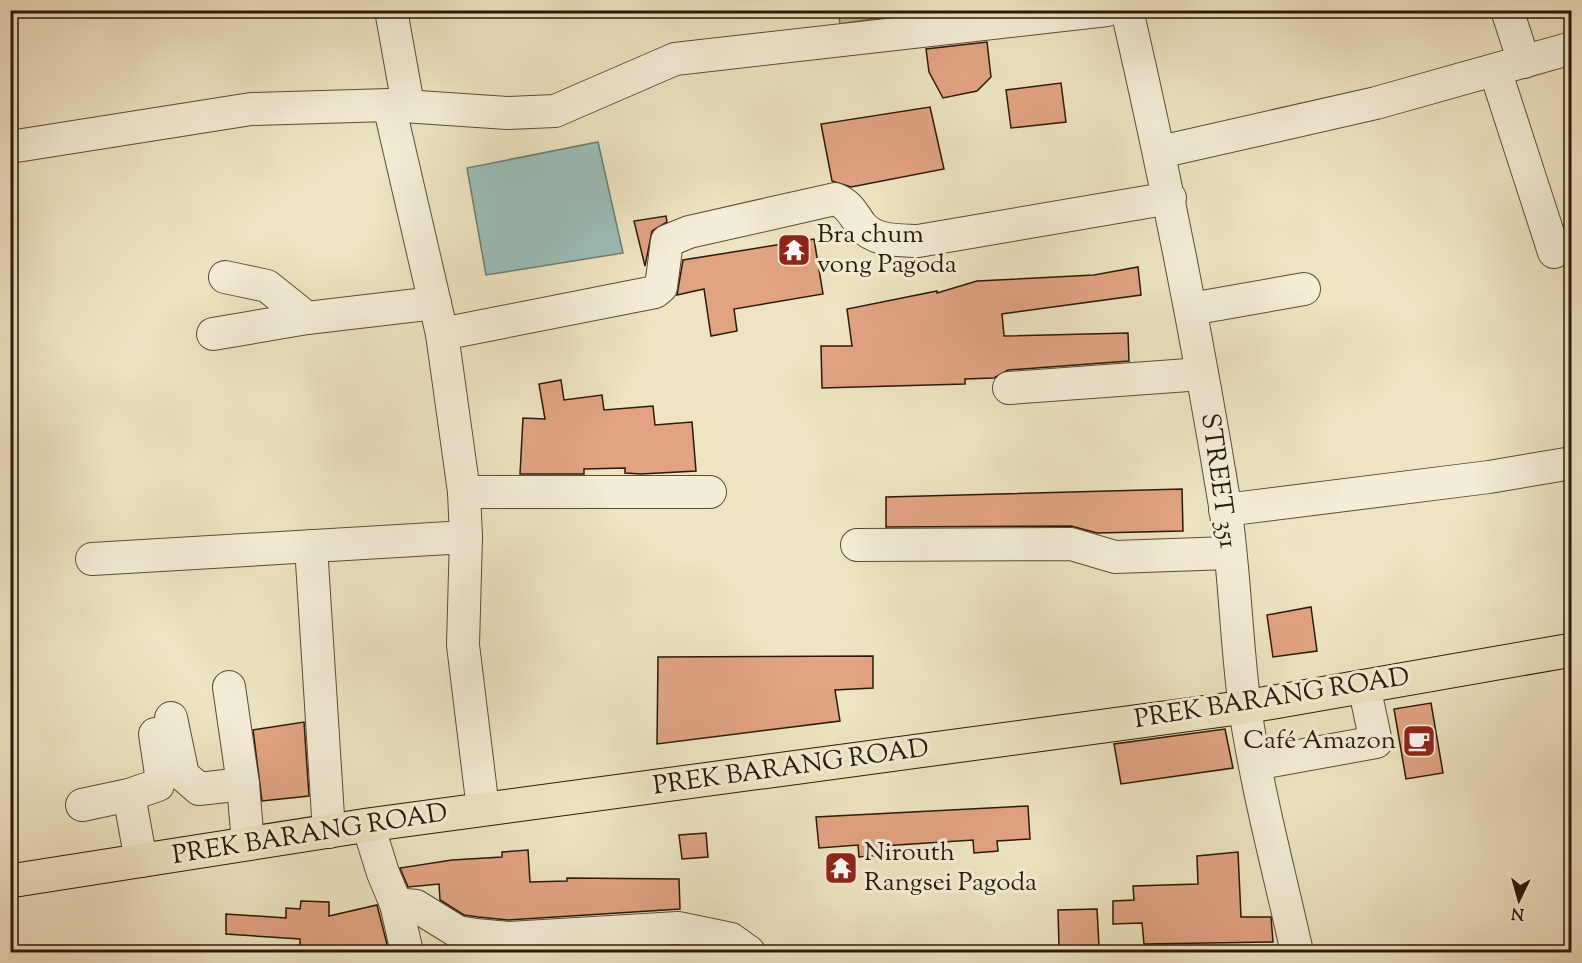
<svg xmlns="http://www.w3.org/2000/svg" width="1582" height="963" viewBox="0 0 1582 963" font-family="'Sorts Mill Goudy',serif">
  <style>
    .green { fill: #bfc28e; stroke: #756e4a; stroke-width: 1.5 }
    .water { fill: #9bbeb9; stroke: #6e7c72; stroke-width: 1.5 }
    .building { fill: #e1a382; stroke: #2b1907; stroke-width: 1.5 }
    .lines { fill: none; stroke-linecap: round; stroke-linejoin: round }
    .minor-casing { stroke: #5c4c36; stroke-width: 34 }
    .major-casing { stroke: #2b1907; stroke-width: 35 }
    .minor { stroke: #f4edd7; stroke-width: 32 }
    .major { stroke: #eee4c1; stroke-width: 33 }
    .labels { text-anchor: middle; dominant-baseline: central; stroke-width: 6; stroke-linejoin: round; paint-order: stroke }
    .poi-label { font-size: 26px; fill: #2b1907; stroke: #f4edd7; text-anchor: start }
    .street-label { font-size: 26px; fill: #2b1907; stroke: #f4edd7 }
  </style>
  <rect width="100%" height="100%" fill="#eee4c1"/>
  <filter id="stains"><feTurbulence type="fractalNoise" baseFrequency=".00333" numOctaves="4"/><feColorMatrix values="0 0 0 0 .2 0 0 0 0 .09 0 0 0 0 .02 0 0 0 .5 -.17"/></filter>
  <radialGradient id="worn" r=".72"><stop offset=".6" stop-color="#630" stop-opacity="0"/><stop offset="1" stop-color="#630" stop-opacity=".3"/></radialGradient>
  <polygon class="green" points="838,10 924,10 924,11 840,24"/>
  <polygon class="water" points="598,142 623,253 486,275 467,168"/>
  <g class="building">
    <polygon points="987,42 991,77 977,91 943,98 929,72 926,49"/>
    <polygon points="1061,83 1066,122 1011,128 1006,90"/>
    <polygon points="930,107 944,169 851,187 832,181 821,124"/>
    <polygon points="666,216 667,222 652,231 645,266 634,221"/>
    <polygon points="814,239 823,294 734,309 737,331 711,336 704,289 677,295 683,260"/>
    <polygon points="1138,267 1141,295 1002,314 1004,336 1128,333 1129,361 1008,370 994,378 965,379 965,384 822,388 821,346 852,346 847,309 937,291 937,293 977,281 1094,275"/>
    <polygon points="561,380 564,400 602,395 604,410 653,406 655,425 692,422 696,471 641,474 625,473 625,468 584,469 584,474 520,474 523,418 545,419 539,384"/>
    <polygon points="1182,489 1183,531 1097,533 1071,526 886,527 886,497"/>
    <polygon points="1311,607 1317,651 1273,657 1267,615"/>
    <polygon points="873,656 873,688 835,690 840,721 657,744 658,657"/>
    <polygon points="1431,703 1443,773 1406,779 1394,709"/>
    <polygon points="304,722 309,796 262,801 253,730"/>
    <polygon points="1225,729 1233,768 1121,784 1114,744"/>
    <polygon points="1028,806 1030,839 997,841 998,851 974,853 973,840 882,846 883,855 859,857 858,845 819,848 816,817"/>
    <polygon points="706,833 708,857 682,859 679,835"/>
    <polygon points="528,850 530,882 567,881 567,878 679,879 680,909 508,920 478,917 464,915 440,900 439,884 408,887 400,868 452,860 502,857 502,852"/>
    <polygon points="1238,852 1241,917 1271,917 1273,942 1144,944 1142,923 1113,924 1113,901 1134,900 1133,886 1198,884 1197,856"/>
    <polygon points="301,901 329,902 329,916 377,905 389,952 318,952 317,948 300,947 300,939 226,934 226,914 286,918 286,908 300,909"/>
    <polygon points="1097,909 1099,946 1059,947 1058,910"/>
  </g>
  <g class="lines">
    <g class="minor-casing">
      <g id="minor">
        <polyline points="391,10 408,105"/>
        <path d="M1127 10C1165 175 1198 340 1225 506 1235 573 1236 641 1245 708 1257 790 1279 871 1297 952"/>
        <polyline points="1507,10 1524,62"/>
        <polyline points="1495,70 1554,252"/>
        <polyline points="389,105 442,334 464,492 466,537 463,645 483,809"/>
        <polyline points="10,147 251,109 389,105 507,113 555,111 675,59 1107,10"/>
        <polyline points="1160,152 1376,103 1572,48"/>
        <polyline points="225,277 267,286 307,318 435,303"/>
        <polyline points="1191,309 1304,289"/>
        <polyline points="213,334 307,318"/>
        <path d="M442 334 655 292 661 287 667 241 689 232 835 199C849 204 853 214 861 225 875 242 898 240 918 241L1170 198"/>
        <polyline points="1009,388 1202,374"/>
        <polyline points="464,492 710,492"/>
        <polyline points="1225,510 1489,477 1572,463"/>
        <polyline points="857,545 1071,544 1115,557 1229,553"/>
        <polyline points="311,546 329,832"/>
        <polyline points="92,559 466,537"/>
        <polyline points="229,687 243,784"/>
        <polyline points="171,718 183,775 199,789 243,784 248,844"/>
        <polyline points="1255,764 1376,742 1364,686"/>
        <polyline points="129,795 141,861"/>
        <polyline points="82,805 129,795 158,785 161,774 155,734"/>
        <polyline points="368,825 383,873 396,904 416,906 458,932 476,935 508,938 678,928 731,939 749,952"/>
        <polyline points="396,904 407,952"/>
      </g>
    </g>
    <g class="major-casing">
      <polyline id="major" points="10,881 368,825 1245,707 1572,650"/>
    </g>
    <use href="#minor" class="minor"/>
    <use href="#major" class="major"/>
  </g>
  <defs>
    <g id="temple-square" transform="scale(1.725)"><rect x="-9" y="-9" width="18" height="18" rx="4" fill="#8f2418" stroke="#f4edd7"/><path d="M0-6L5-2H3V0L6.5 2.5H4V6H1.5V3h-3V6H-4V2.5H-6.5L-3 0V-2H-5Z" fill="#fff"/></g>
    <g id="cafe-square" transform="scale(1.725)"><rect x="-9" y="-9" width="18" height="18" rx="4" fill="#8f2418" stroke="#f4edd7"/><path d="M-5.5-4.5H6V0H3Q3 3.5 0 3.5H-2.5Q-5.5 3.5-5.5 0ZM3-3.2v2h1.7v-2ZM-6 4.5H4V6H-6Z" fill="#fff"/></g>
  </defs>
  <g fill-rule="evenodd">
    <use href="#temple-square" x="794" y="250"/>
    <use href="#cafe-square" x="1419" y="741"/>
    <use href="#temple-square" x="841" y="868"/>
  </g>
  <g class="labels">
    <g class="poi-label">
      <text x="817" y="235">Bra chum<tspan x="817" dy="30">vong Pagoda</tspan></text>
      <text x="1396" y="741" text-anchor="end">Café Amazon</text>
      <text x="864" y="853">Nirouth<tspan x="864" dy="30">Rangsei Pagoda</tspan></text>
    </g>
    <g class="street-label">
      <text transform="translate(1218 481) rotate(82)">STREET 351</text>
      <text transform="translate(1272 699) rotate(-9)">PREK BARANG ROAD</text>
      <text transform="translate(791 768) rotate(-8)">PREK BARANG ROAD</text>
      <text transform="translate(310 835) rotate(-9)">PREK BARANG ROAD</text>
    </g>
  </g>
  <rect width="1582" height="963" fill="none" stroke="#eee4c1" stroke-width="36"/>
  <rect x="12" y="12" width="1558" height="939" fill="none" stroke="#2b1907" stroke-width="3"/>
  <rect x="18" y="18" width="1546" height="927" fill="none" stroke="#2b1907" stroke-width="1.5"/>
  <g transform="translate(1519 900) rotate(185)" stroke="#f4edd7" stroke-width="4.5" paint-order="stroke">
  <path d="M0-4.5L10 22L0 15L-10 22Z" fill="#2b1907"/>
  <text y="-9" font-size="16" font-weight="bold" text-anchor="middle" fill="#2b1907">N</text>
  </g>
  <rect width="100%" height="100%" filter="url(#stains)"/>
  <rect width="100%" height="100%" fill="url(#worn)"/>
</svg>
